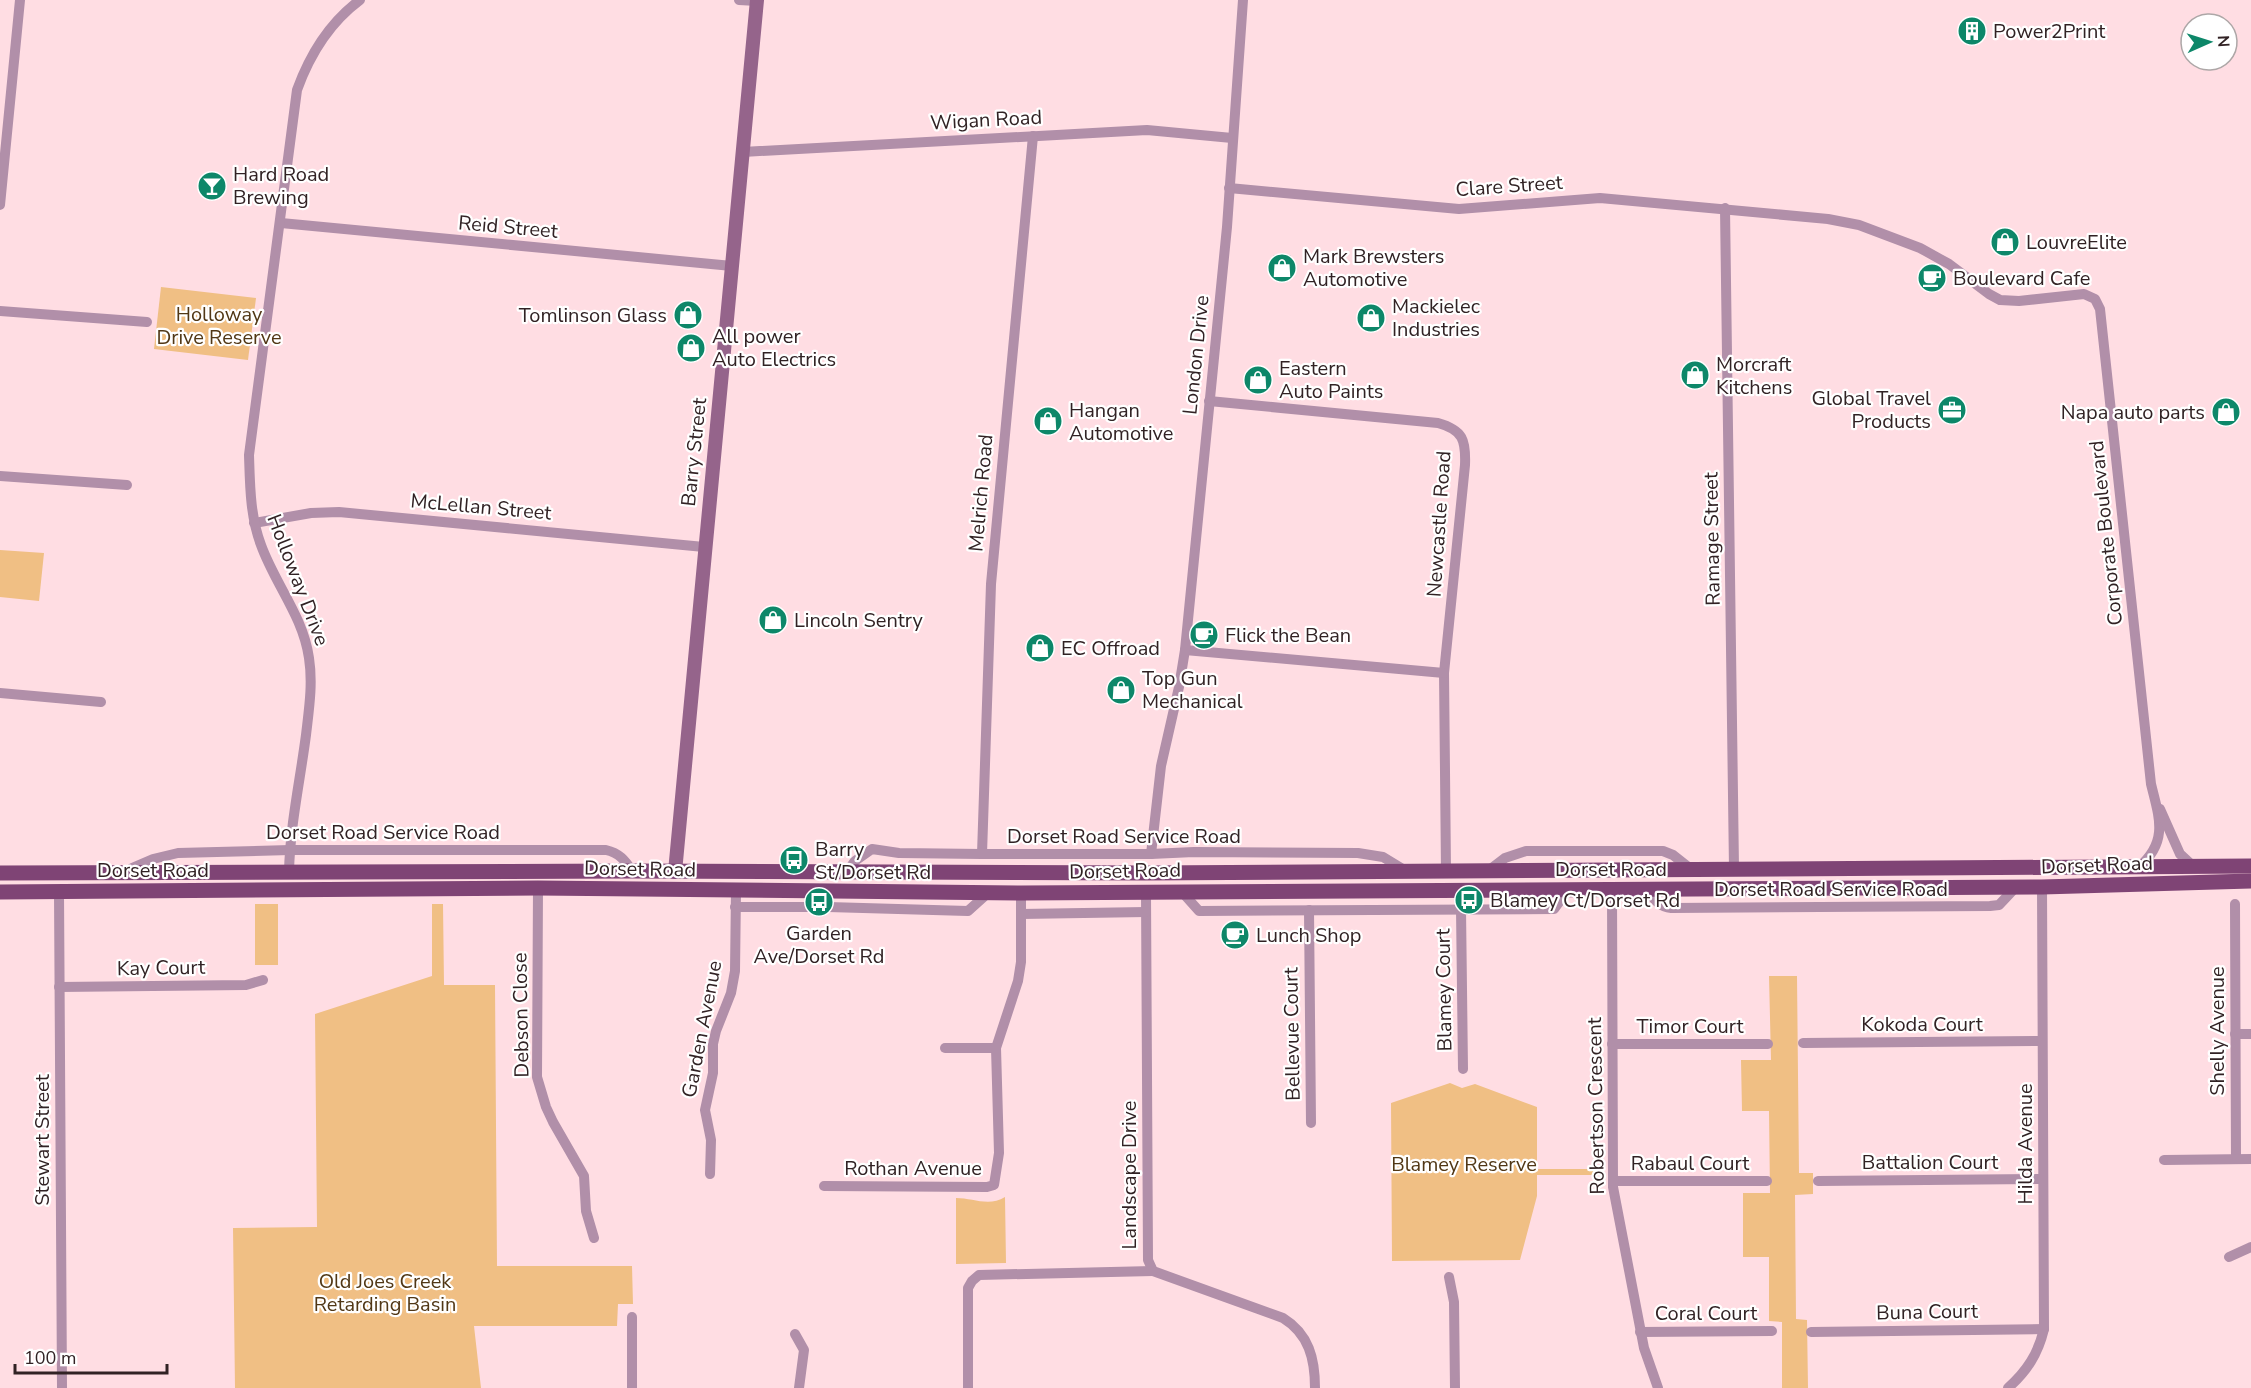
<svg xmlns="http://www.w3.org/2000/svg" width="2251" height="1388" viewBox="0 0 2251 1388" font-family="'Nunito Sans',sans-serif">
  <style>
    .green { fill: #f0bf84 }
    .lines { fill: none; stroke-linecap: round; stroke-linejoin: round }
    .street { stroke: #b18fa9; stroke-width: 10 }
    .secondary { stroke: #95648b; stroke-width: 14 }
    .primary { stroke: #7f4475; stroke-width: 15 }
    .labels { text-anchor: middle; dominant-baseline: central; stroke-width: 4.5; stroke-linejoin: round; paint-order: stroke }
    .poi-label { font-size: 20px; fill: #312224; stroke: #fff; text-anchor: start }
    .street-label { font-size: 20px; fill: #312224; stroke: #fff }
    .park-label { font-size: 20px; fill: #513715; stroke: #fff }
  </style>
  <rect width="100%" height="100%" fill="#ffdde3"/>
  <g class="green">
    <polygon points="161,287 256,298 248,360 154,349"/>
    <polygon points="0,550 44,553 39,601 0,597"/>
    <rect x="255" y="904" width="23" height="61"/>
    <polygon points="432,904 443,904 444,985 495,985 497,1266 632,1266 633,1304 618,1304 617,1326 474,1326 481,1388 235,1388 233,1228 317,1227 315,1014 432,976"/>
    <polygon points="1769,976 1797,976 1799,1173 1813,1173 1813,1194 1795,1195 1796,1319 1807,1320 1808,1388 1782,1388 1782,1322 1769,1321 1769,1257 1743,1257 1743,1193 1770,1193 1769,1111 1742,1111 1741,1060 1771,1060"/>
    <polygon points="1450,1083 1462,1088 1475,1084 1537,1107 1537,1169 1600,1169 1600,1175 1537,1175 1537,1196 1520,1260 1392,1261 1391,1103"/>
    <path d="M1005 1197 1006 1263 956 1264V1198C973 1198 989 1207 1005 1197Z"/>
  </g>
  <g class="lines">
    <g class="street">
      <polyline points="739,0 757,1"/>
      <polyline points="743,152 1147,130 1232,138"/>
      <path d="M1229 188 1459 209 1600 198 1828 219 1859 225 1920 248 1949 264 1989 294 2000 300 2019 301 2084 294 2095 299 2100 309 2151 784C2159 817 2169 841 2139 867"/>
      <polyline points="0,205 20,0"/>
      <polyline points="1725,208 1734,869"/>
      <polyline points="281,223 732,266"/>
      <polyline points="0,311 147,322"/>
      <path d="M1209 401 1438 423C1463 430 1466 440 1465 465L1444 673 1446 871"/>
      <polyline points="0,476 127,485"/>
      <polyline points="254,523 311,513 339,512 704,547"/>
      <polyline points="1185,650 1444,673"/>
      <polyline points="0,693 101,702"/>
      <polyline points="2160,809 2180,854 2194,867"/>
      <polyline points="982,854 991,584 1033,136"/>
      <polyline points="1151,854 1161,766 1179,687 1185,650 1227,227 1243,0"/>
      <polyline points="1488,871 1505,858 1526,851 1663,851 1673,855 1692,870"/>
      <path d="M130 872 132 868 153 859 178 853 290 850H606C619 853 625 860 632 871"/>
      <path d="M289 872C290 826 300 781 306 735 309 709 313 684 309 658 303 616 275 584 261 545 250 516 250 485 249 455L297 90C310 54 329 23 360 0"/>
      <polyline points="847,872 855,861 872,849 899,853 982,854 1151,854 1194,852 1358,853 1383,857 1406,871"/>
      <polyline points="538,888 537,1077 546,1107 553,1122 584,1176 586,1211 594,1238"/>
      <polyline points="1612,890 1613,1187 1644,1348 1658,1388"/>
      <path d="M1647 890C1654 899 1659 907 1671 908L1990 906 1999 905 2015 888"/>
      <polyline points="59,892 62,1388"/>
      <polyline points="1182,892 1199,911 1554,909 1568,890"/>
      <path d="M1146 893 1148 1260 1153 1271 1283 1318C1309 1334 1315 1359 1315 1388"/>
      <polyline points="2235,904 2236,1159"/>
      <polyline points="735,907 828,907 968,911 988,893"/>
      <polyline points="1461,909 1463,1069"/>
      <polyline points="1309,910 1311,1123"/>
      <polyline points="1021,914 1146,912"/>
      <polyline points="59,987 246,985 263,980"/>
      <polyline points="2235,1034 2251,1034"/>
      <polyline points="1803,1043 2042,1041"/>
      <polyline points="1612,1044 1768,1044"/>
      <polyline points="945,1048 996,1048"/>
      <polyline points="2164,1160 2251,1159"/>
      <polyline points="710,1174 711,1140 705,1110 713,1073 713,1044 716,1031 731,993 735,971 736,891"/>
      <polyline points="1613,1181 1767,1181"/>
      <polyline points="1818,1181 2043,1179"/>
      <polyline points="824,1186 987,1187 994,1185 999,1153 996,1048 1018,981 1021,962 1021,893"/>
      <polyline points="2229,1257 2251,1247"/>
      <polyline points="1449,1277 1454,1302 1455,1388"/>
      <polyline points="1640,1332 1772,1331"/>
      <polyline points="1811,1332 2044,1329"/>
      <polyline points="795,1334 804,1350 799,1388"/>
      <polyline points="632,1388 632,1317"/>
      <polyline points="968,1388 968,1288 972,1281 979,1275 1153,1271"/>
      <path d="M2008 1388C2027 1371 2038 1354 2044 1329L2042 887"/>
    </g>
    <polyline class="secondary" points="675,872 757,0"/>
    <g class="primary">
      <polyline points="0,873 632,871 1145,873 2251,866"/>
      <polyline points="0,892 538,888 1021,893 2042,887 2251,881"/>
    </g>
  </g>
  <defs>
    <g id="building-disc" transform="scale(1.5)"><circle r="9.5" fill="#0d8769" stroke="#fff"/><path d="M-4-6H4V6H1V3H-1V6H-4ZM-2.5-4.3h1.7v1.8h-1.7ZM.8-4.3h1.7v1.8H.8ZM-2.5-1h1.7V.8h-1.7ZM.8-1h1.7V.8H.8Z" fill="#fff"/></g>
    <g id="bar-disc" transform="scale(1.5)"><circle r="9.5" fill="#0d8769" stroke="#fff"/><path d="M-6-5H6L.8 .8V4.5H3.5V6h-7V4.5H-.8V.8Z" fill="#fff"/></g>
    <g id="shop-disc" transform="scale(1.5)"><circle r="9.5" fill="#0d8769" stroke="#fff"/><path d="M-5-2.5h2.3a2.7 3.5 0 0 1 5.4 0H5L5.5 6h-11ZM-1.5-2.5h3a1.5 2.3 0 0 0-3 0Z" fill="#fff"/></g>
    <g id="cafe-disc" transform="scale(1.5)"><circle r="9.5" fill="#0d8769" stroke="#fff"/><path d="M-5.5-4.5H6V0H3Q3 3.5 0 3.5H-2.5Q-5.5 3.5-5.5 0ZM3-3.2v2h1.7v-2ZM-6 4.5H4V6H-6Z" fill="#fff"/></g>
    <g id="office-disc" transform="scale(1.5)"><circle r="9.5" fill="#0d8769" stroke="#fff"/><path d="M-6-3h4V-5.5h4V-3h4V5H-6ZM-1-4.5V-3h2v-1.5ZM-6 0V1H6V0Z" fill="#fff"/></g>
    <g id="bus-disc" transform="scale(1.5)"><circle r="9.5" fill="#0d8769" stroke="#fff"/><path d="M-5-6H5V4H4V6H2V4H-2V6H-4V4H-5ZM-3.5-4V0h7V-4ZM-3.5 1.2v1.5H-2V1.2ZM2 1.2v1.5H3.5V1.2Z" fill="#fff"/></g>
  </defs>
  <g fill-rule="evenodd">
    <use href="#building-disc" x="1972" y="31"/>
    <use href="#bar-disc" x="212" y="186"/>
    <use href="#shop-disc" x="2005" y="242"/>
    <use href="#shop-disc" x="1282" y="268"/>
    <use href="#cafe-disc" x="1932" y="278"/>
    <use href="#shop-disc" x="688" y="315"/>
    <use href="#shop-disc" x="1371" y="318"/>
    <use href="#shop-disc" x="691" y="348"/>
    <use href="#shop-disc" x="1695" y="375"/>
    <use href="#shop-disc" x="1258" y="380"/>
    <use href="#office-disc" x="1952" y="410"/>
    <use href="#shop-disc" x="2226" y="412"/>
    <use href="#shop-disc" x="1048" y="421"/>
    <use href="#shop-disc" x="773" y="620"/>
    <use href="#cafe-disc" x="1204" y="635"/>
    <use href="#shop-disc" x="1040" y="648"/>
    <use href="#shop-disc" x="1121" y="690"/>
    <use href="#bus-disc" x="794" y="860"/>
    <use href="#bus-disc" x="1469" y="900"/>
    <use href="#bus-disc" x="819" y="902"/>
    <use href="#cafe-disc" x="1235" y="935"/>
  </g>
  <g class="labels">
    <g class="poi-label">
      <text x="1993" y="31">Power2Print</text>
      <text x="233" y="174">Hard Road<tspan x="233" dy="23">Brewing</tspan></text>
      <text x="2026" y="242">LouvreElite</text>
      <text x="1303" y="256">Mark Brewsters<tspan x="1303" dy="23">Automotive</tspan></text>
      <text x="1953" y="278">Boulevard Cafe</text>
      <text x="1392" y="306">Mackielec<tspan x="1392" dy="23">Industries</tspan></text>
      <text x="667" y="315" text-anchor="end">Tomlinson Glass</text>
      <text x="712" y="336">All power<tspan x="712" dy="23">Auto Electrics</tspan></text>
      <text x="1716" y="364">Morcraft<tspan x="1716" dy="23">Kitchens</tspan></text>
      <text x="1279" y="368">Eastern<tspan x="1279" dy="23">Auto Paints</tspan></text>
      <text x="1931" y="398" text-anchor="end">Global Travel<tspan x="1931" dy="23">Products</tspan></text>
      <text x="1069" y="410">Hangan<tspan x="1069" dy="23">Automotive</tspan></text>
      <text x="2205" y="412" text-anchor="end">Napa auto parts</text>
      <text x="794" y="620">Lincoln Sentry</text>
      <text x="1225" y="635">Flick the Bean</text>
      <text x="1061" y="648">EC Offroad</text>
      <text x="1142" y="678">Top Gun<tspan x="1142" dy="23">Mechanical</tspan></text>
      <text x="815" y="849">Barry<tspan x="815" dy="23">St/Dorset Rd</tspan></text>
      <text x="1490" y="900">Blamey Ct/Dorset Rd</text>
      <text x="819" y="933" text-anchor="middle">Garden<tspan x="819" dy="23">Ave/Dorset Rd</tspan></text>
      <text x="1256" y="935">Lunch Shop</text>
    </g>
    <g class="street-label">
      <text transform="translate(986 120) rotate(-3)">Wigan Road</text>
      <text transform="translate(1509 186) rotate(-4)">Clare Street</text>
      <text transform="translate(508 227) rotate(5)">Reid Street</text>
      <text transform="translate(1196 355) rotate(-84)">London Drive</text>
      <text transform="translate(694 452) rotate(-84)">Barry Street</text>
      <text transform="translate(981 493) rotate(-85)">Melrich Road</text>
      <text transform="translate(481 507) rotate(5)">McLellan Street</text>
      <text transform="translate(1439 524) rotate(-86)">Newcastle Road</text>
      <text transform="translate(2106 533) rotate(-96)">Corporate Boulevard</text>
      <text transform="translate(1712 539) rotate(-91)">Ramage Street</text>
      <text transform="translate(298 580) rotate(69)">Holloway Drive</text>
      <text x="383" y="832">Dorset Road Service Road</text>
      <text x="1124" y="836">Dorset Road Service Road</text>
      <text transform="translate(2097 865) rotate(-2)">Dorset Road</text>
      <text transform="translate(640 869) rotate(1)">Dorset Road</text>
      <text x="1611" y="869">Dorset Road</text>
      <text x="153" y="870">Dorset Road</text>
      <text transform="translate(1125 871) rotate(-1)">Dorset Road</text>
      <text x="1831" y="889">Dorset Road Service Road</text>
      <text transform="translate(161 968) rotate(-1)">Kay Court</text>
      <text transform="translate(1444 990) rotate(-91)">Blamey Court</text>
      <text transform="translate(521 1015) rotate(-91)">Debson Close</text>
      <text x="1922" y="1024">Kokoda Court</text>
      <text x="1690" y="1026">Timor Court</text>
      <text transform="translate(702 1029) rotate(-79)">Garden Avenue</text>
      <text transform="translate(2217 1031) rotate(-90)">Shelly Avenue</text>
      <text transform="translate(1292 1034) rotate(-91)">Bellevue Court</text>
      <text transform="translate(1596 1106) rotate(-91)">Robertson Crescent</text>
      <text transform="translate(42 1140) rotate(-90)">Stewart Street</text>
      <text transform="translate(2025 1144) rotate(-90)">Hilda Avenue</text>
      <text x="1930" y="1162">Battalion Court</text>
      <text x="1690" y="1163">Rabaul Court</text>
      <text x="913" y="1168">Rothan Avenue</text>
      <text transform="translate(1129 1175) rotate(-90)">Landscape Drive</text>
      <text transform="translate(1927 1312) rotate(-1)">Buna Court</text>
      <text x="1706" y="1313">Coral Court</text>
    </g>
    <g class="park-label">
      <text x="219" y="314">Holloway<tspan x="219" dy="23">Drive Reserve</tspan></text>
      <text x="1464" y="1164">Blamey Reserve</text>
      <text x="385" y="1281">Old Joes Creek<tspan x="385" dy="23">Retarding Basin</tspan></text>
    </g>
  </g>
  <g transform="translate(2209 42) rotate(87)"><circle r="28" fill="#ffffff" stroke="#ada7a7" stroke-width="1.5"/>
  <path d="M0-4.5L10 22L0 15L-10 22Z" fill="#0d8769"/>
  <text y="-9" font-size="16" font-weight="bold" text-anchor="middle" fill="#312224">N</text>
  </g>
  <path d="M15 1364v9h152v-9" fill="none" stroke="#312224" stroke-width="3"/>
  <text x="24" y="1364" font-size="18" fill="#312224" stroke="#ffffff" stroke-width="4.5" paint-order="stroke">100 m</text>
</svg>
